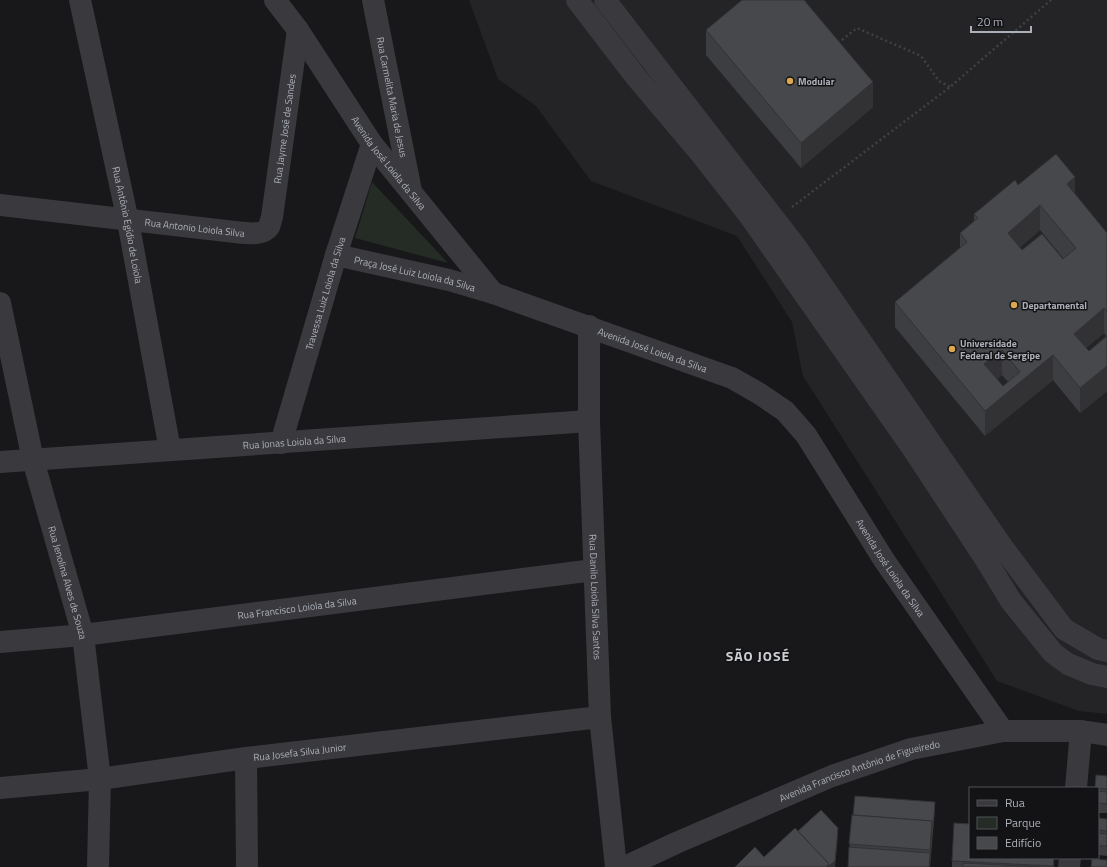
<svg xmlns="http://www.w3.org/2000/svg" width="1107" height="867" viewBox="0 0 1107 867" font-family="'Titillium Web',sans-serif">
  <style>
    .built { fill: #242427 }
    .green { fill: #252c25 }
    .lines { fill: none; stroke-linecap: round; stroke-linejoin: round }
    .path { stroke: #404145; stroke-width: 2.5; stroke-dasharray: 2 3; stroke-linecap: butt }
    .minor { stroke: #3a3a3e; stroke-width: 22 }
    .wall { fill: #3d3e41; fill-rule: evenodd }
    .shaded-wall { fill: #323235 }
    .building { fill: #47484c; stroke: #323235; fill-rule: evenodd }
    .poi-dot { fill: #dda84d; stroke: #131315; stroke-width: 1.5 }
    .labels { text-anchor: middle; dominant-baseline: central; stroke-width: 3; stroke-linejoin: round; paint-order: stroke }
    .poi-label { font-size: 10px; font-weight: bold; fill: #acb0b8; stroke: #131315; text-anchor: start }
    .street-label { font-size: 10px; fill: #acb0b8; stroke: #131315 }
    .district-label { font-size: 14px; font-weight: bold; letter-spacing: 1px; fill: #cccfd4; stroke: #131315 }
  </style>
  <rect width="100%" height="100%" fill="#18181a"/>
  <polygon class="built" points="469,0 1107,0 1107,714 1079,711 997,681 803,376 792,322 737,236 591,181 536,106 498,79"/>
  <polygon class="green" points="372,182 448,263 355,238"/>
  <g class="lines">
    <g class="path">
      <polyline points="838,43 857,28 921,56 939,81 950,87"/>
      <polyline points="792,207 950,87 1051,0"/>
    </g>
    <g class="minor">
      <path id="s1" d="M80 0 128 221 170 450"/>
      <path id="s2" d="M275 0 298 30 372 144 493 293"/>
      <path id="s3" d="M373 0 411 191"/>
      <polyline points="577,0 636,77 701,154 749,215 913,449 986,560 1011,601 1053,653 1068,664 1092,674 1107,677"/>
      <polyline points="605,0 796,247 1001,545 1064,629 1098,649 1107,651"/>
      <path id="s4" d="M0 205 235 232C244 233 263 236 269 227 270 224 271 220 272 217L298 30"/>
      <path id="s5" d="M336 255 449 280 493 293 732 378 760 394 785 411 806 435 884 560 1003 731"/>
      <path id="s6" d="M0 303 33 460 83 635 100 779 98 867"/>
      <path id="s7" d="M589 326V421L600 717 616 867"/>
      <path id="s8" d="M281 443 336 255 372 144"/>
      <path id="s9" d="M0 462 589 421"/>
      <path id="s10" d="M0 642 83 635 594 570"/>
      <polyline points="246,758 247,867"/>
      <path id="s11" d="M0 788 100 779 246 758 600 717"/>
      <polyline points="1076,788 1081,731"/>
      <path id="s12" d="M625 867 676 843 832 776 911 749 1003 731H1081L1107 735"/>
      <polyline points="1069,867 1070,858"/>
    </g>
  </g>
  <g class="wall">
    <polygon points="706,30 873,107 801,168 706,55"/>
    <path d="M1018 185 1075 194 1107 233V391L1080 413 1053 380 985 436 895 327V302L960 248V233L974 221V214ZM1040 230 1063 258V259L1022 250 1020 247ZM1104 333 1106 336 1089 351 1086 348ZM1002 375 1008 382 1003 386 997 379Z"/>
    <polygon points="1096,775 1107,776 1107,813 1098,813 1098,788 1095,788"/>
    <polygon points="935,807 930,867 848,867 852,815"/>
    <polygon points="1098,818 1107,819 1107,856 1098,855"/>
    <polygon points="1054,858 1054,867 952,867 952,861"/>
  </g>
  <g class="shaded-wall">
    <polygon points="873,82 873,107 801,168 801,143"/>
    <polygon points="1075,177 1075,202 1067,184"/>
    <polygon points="1040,205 1040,230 1008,258 1008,233"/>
    <polygon points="1104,308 1104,333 1074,358 1074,334"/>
    <polygon points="1002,350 1002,375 984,389 984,364"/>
    <polygon points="1053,355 1053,380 985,436 985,411"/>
    <polygon points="1107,366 1107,391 1080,413 1080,388"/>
    <polygon points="932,821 932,835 930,864 930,850"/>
    <polygon points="838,828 838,837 835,867 826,867 829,864"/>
  </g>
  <g class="building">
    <polygon points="742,0 804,0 873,82 801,143 706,30"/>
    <path d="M1056 154 1075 177 1067 184 1107 233V312L1104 308 1074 334 1089 351 1107 336V366L1080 388 1053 355 985 411 895 302 967 242 960 233 978 218 974 214 1015 180 1018 185ZM1040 205 1076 248 1063 259 1042 234 1022 250 1008 233ZM1002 350 1020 372 1003 386 984 364Z"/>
    <polygon points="1096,775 1107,776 1107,789 1095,788"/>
    <polygon points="1098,791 1107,792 1107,804 1098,803"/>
    <polygon points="855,796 935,802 933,828 932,828 932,821 853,815"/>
    <polygon points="821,810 838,828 835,861 829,866 829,864 798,831"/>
    <polygon points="852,815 932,821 930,850 849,844"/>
    <polygon points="1098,818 1107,819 1107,831 1098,830"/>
    <polygon points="954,823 970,824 970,858 1054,858 1053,866 952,861"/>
    <polygon points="795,828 829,864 826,867 735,867 755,847 764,857"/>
    <polygon points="1098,833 1107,834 1107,846 1098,846"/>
    <polygon points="849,847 930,853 929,867 848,867"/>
    <polygon points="1092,859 1107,860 1107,867 1091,867"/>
    <polygon points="963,863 1040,867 963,867"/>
  </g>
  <g class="poi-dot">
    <circle cx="790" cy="81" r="4"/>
    <circle cx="1014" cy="305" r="4"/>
    <circle cx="952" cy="349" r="4"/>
  </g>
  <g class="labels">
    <g class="poi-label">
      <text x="798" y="81">Modular</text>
      <text x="1022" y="305">Departamental</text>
      <text x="960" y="343">Universidade<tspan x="960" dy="12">Federal de Sergipe</tspan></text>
    </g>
    <g class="street-label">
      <text stroke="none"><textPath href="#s3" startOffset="99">Rua Carmelita Maria de Jesus</textPath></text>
      <text stroke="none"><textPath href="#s4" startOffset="372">Rua Jayme José de Sandes</textPath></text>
      <text stroke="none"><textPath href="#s2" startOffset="199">Avenida José Loiola da Silva</textPath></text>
      <text stroke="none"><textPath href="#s1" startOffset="230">Rua Antônio Egídio de Loiola</textPath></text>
      <text stroke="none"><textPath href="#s4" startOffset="196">Rua Antonio Loiola Silva</textPath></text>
      <text stroke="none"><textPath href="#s5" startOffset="81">Praça José Luiz Loiola da Silva</textPath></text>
      <text stroke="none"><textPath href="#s8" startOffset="156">Travessa Luiz Loiola da Silva</textPath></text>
      <text stroke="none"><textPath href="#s5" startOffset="331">Avenida José Loiola da Silva</textPath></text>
      <text stroke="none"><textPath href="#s9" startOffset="295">Rua Jonas Loiola da Silva</textPath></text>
      <text stroke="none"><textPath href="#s5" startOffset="667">Avenida José Loiola da Silva</textPath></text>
      <text stroke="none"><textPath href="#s6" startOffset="288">Rua Jenolina Alves de Souza</textPath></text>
      <text stroke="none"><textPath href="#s7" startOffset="271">Rua Danilo Loiola Silva Santos</textPath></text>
      <text stroke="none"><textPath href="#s10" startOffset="299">Rua Francisco Loiola da Silva</textPath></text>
      <text stroke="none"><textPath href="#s11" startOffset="302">Rua Josefa Silva Junior</textPath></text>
      <text stroke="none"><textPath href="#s12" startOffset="254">Avenida Francisco Antônio de Figueiredo</textPath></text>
    </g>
    <g class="district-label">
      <text x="758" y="655">SÃO JOSÉ</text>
    </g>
  </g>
  <rect x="969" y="787" width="130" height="72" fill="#131315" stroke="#505256"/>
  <rect x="977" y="800" width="20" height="6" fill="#3a3a3e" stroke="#505256"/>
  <text x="1005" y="807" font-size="12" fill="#acb0b8">Rua</text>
  <rect x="977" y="817" width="20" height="12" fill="#252c25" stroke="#505256"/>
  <text x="1005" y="827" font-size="12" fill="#acb0b8">Parque</text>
  <rect x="977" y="837" width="20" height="12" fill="#47484c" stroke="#505256"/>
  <text x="1005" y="847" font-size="12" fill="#acb0b8">Edifício</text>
  <path d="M971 26v6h60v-6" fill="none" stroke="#acb0b8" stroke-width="2"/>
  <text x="977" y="26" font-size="12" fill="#acb0b8" stroke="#131315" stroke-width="3" paint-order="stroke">20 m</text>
</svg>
